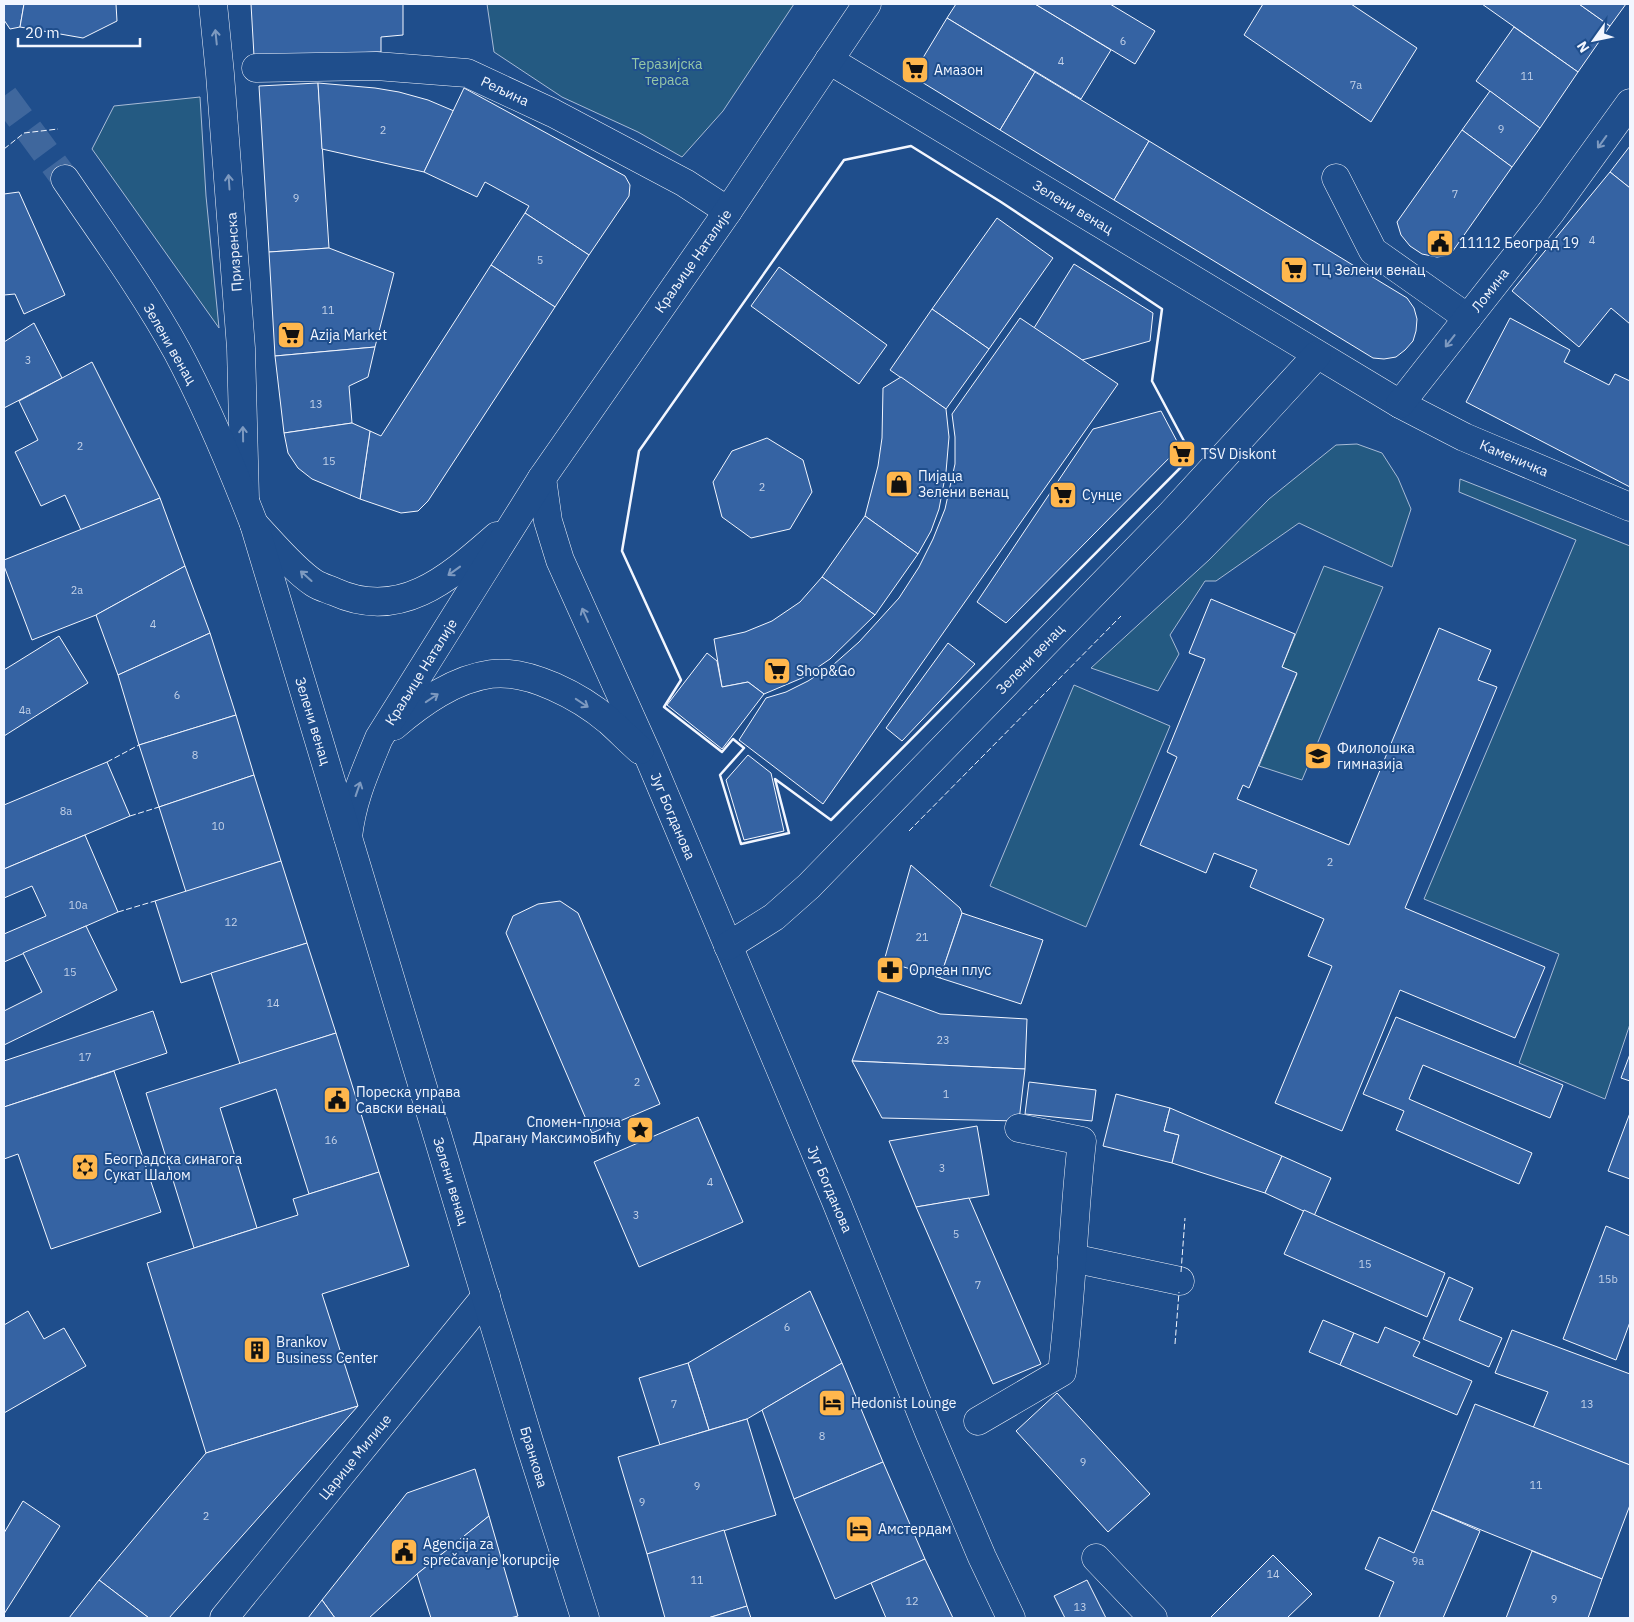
<svg xmlns="http://www.w3.org/2000/svg" width="1634" height="1622" viewBox="0 0 1634 1622" font-family="'IBM Plex Sans',sans-serif">
  <style>
    .green { fill: #245a82; stroke: #a8bbd7 }
    .building { fill: #3563a3; stroke: #f2f6ff }
    .lines { fill: none; stroke-linecap: round; stroke-linejoin: round }
    .major-tunnel { stroke: #3f679d; stroke-width: 28; stroke-dasharray: 28 14; stroke-linecap: butt }
    .minor-casing { stroke: #f2f6ff; stroke-width: 29 }
    .major-casing { stroke: #f2f6ff; stroke-width: 29 }
    .minor { stroke: #1f4e8c; stroke-width: 28 }
    .major { stroke: #1f4e8c; stroke-width: 28 }
    .fence { stroke: #f2f6ff; stroke-width: 1; stroke-dasharray: 6 2.5; stroke-linecap: butt }
    .wall { stroke: #f2f6ff; stroke-width: 2.5 }
    .oneway { stroke: #7e9ac0 }
    .labels { text-anchor: middle; dominant-baseline: central; stroke-width: 4; stroke-linejoin: round; paint-order: stroke }
    .number-label { font-size: 11px; fill: #c3d1e8 }
    .park-label { font-size: 14px; fill: #97c8a6; stroke: #1f4e8c }
    .poi-label { font-size: 14px; fill: #f2f6ff; stroke: #1f4e8c; text-anchor: start }
    .street-label { font-size: 14px; fill: #f2f6ff; stroke: #1f4e8c }
  </style>
  <rect width="100%" height="100%" fill="#1f4e8c"/>
  <g class="green">
    <polygon points="487,4 794,4 723,111 682,157 638,132 562,97 494,52"/>
    <polygon points="200,97 206,196 219,328 92,149 114,106"/>
    <polygon points="1357,444 1382,453 1398,478 1411,509 1392,567 1299,523 1216,581 1205,581 1170,635 1179,654 1158,691 1091,668 1209,560 1269,499 1336,445"/>
    <polygon points="1460,479 1630,546 1630,1024 1605,1099 1519,1063 1559,954 1424,899 1576,540 1459,492"/>
    <polygon points="1324,566 1383,587 1302,780 1259,766 1297,674 1282,667"/>
    <polygon points="1074,685 1170,726 1086,927 990,886"/>
  </g>
  <g class="building">
    <polygon points="4,4 24,4 20,27 10,29 4,20"/>
    <polygon points="24,4 116,4 117,21 83,38 20,27"/>
    <polygon points="251,4 403,4 403,35 381,37 381,52 254,56"/>
    <polygon points="956,4 1035,4 1111,50 1081,99 947,18"/>
    <polygon points="1035,4 1110,4 1155,31 1135,64"/>
    <polygon points="1263,4 1351,4 1417,48 1371,122 1244,35"/>
    <polygon points="1482,4 1579,4 1610,26 1578,72"/>
    <polygon points="1579,4 1626,4 1610,26"/>
    <polygon points="947,18 1035,72 1000,130 912,76"/>
    <polygon points="1514,27 1578,72 1540,128 1476,81"/>
    <polygon points="1035,72 1149,141 1114,200 1000,130"/>
    <polygon points="318,83 329,248 269,252 259,86"/>
    <polygon points="318,83 375,88 399,92 428,100 454,111 424,172 322,149"/>
    <polygon points="464,88 625,176 630,185 629,196 589,255 525,213 529,206 485,182 477,197 424,172"/>
    <polygon points="1490,91 1540,128 1512,167 1462,130"/>
    <polygon points="1462,130 1512,167 1450,255 1437,257 1422,254 1410,246 1401,235 1397,222"/>
    <polygon points="1149,141 1407,298 1414,308 1417,319 1416,331 1413,341 1405,350 1396,357 1384,359 1373,358 1114,200"/>
    <polygon points="1630,146 1630,188 1610,172"/>
    <polygon points="1610,172 1630,188 1630,324 1611,308 1579,347 1512,291"/>
    <polygon points="19,192 65,295 24,314 15,294 4,295 4,194"/>
    <polygon points="525,213 589,255 555,307 491,265"/>
    <polygon points="997,218 1053,258 989,349 932,309"/>
    <polygon points="329,248 394,273 375,347 275,356 269,252"/>
    <polygon points="1074,264 1153,313 1150,341 1082,360 1034,328"/>
    <polygon points="491,265 555,307 428,501 418,511 401,513 360,499 370,431 381,436"/>
    <polygon points="779,267 887,345 859,384 751,306"/>
    <polygon points="932,309 989,349 946,409 890,370"/>
    <polygon points="1020,318 1118,384 823,804 739,740 766,698 786,692 808,681 833,665 859,642 899,598 919,567 933,539 945,509 955,464 955,437 952,414"/>
    <polygon points="1510,318 1570,350 1564,362 1609,385 1615,374 1630,381 1630,487 1466,402"/>
    <polygon points="34,323 62,378 4,408 4,342"/>
    <polygon points="375,347 368,377 349,386 352,423 284,433 275,356"/>
    <polygon points="92,362 160,498 81,530 65,495 41,506 15,452 38,440 19,401"/>
    <polygon points="901,377 946,409 949,437 946,472 939,509 931,531 918,554 865,516 878,466 882,438 883,388"/>
    <polygon points="1161,411 1180,447 1006,623 977,602 1093,429"/>
    <polygon points="352,423 370,431 360,499 312,479 298,468 288,453 284,433"/>
    <polygon points="767,438 803,460 812,492 790,529 751,538 722,517 713,482 732,451"/>
    <polygon points="160,498 185,566 96,615 32,640 4,566 4,560"/>
    <polygon points="865,516 918,554 875,615 822,577"/>
    <polygon points="185,566 210,633 118,675 96,615"/>
    <polygon points="822,577 875,615 830,659 802,678 764,694 748,682 722,687 714,639 745,632 772,621 800,602"/>
    <polygon points="1211,599 1295,634 1282,667 1297,673 1249,788 1243,785 1237,799 1349,845 1439,628 1491,650 1478,680 1497,687 1405,908 1545,967 1515,1038 1400,990 1342,1131 1275,1103 1332,966 1308,956 1324,919 1250,887 1257,870 1214,853 1206,873 1140,845 1177,757 1167,752 1205,659 1189,653"/>
    <polygon points="210,633 236,715 139,745 118,675"/>
    <polygon points="59,636 88,683 4,736 4,670"/>
    <polygon points="948,643 975,664 902,741 886,728"/>
    <polygon points="707,653 717,661 722,687 748,682 764,694 722,749 667,705"/>
    <polygon points="236,715 254,775 159,807 139,745"/>
    <polygon points="748,755 771,773 784,831 744,840 726,780"/>
    <polygon points="107,762 130,816 4,869 4,805"/>
    <polygon points="254,775 281,861 186,892 159,807"/>
    <polygon points="85,835 118,912 4,962 4,934 46,916 32,886 4,898 4,869"/>
    <polygon points="281,861 307,943 181,983 155,901"/>
    <polygon points="911,865 960,908 962,913 940,978 884,961"/>
    <polygon points="560,901 578,913 660,1104 592,1133 506,933 513,916 538,904"/>
    <polygon points="962,913 1043,940 1021,1004 940,978"/>
    <polygon points="86,926 117,990 4,1045 4,1011 42,992 23,953"/>
    <polygon points="307,943 336,1033 240,1064 211,973"/>
    <polygon points="878,991 940,1014 1027,1019 1025,1069 852,1061"/>
    <polygon points="153,1011 167,1053 4,1107 4,1061"/>
    <polygon points="1396,1017 1563,1085 1550,1118 1423,1065 1409,1099 1532,1153 1519,1184 1396,1130 1404,1111 1363,1094"/>
    <polygon points="336,1033 379,1172 309,1194 276,1089 220,1108 257,1228 194,1248 146,1093"/>
    <polygon points="1630,1054 1630,1081 1621,1078"/>
    <polygon points="852,1061 1025,1069 1019,1121 882,1118"/>
    <polygon points="114,1071 161,1212 51,1249 18,1154 4,1159 4,1107"/>
    <polygon points="1029,1082 1096,1090 1092,1121 1025,1114"/>
    <polygon points="1116,1094 1170,1108 1164,1131 1179,1135 1172,1163 1103,1146"/>
    <polygon points="1170,1108 1282,1156 1265,1193 1172,1163 1179,1135 1164,1131"/>
    <polygon points="1630,1113 1630,1179 1608,1171"/>
    <polygon points="698,1117 743,1222 639,1267 594,1162"/>
    <polygon points="977,1126 989,1195 916,1207 889,1141"/>
    <polygon points="1282,1156 1331,1178 1314,1216 1265,1193"/>
    <polygon points="379,1172 409,1266 322,1294 358,1406 206,1453 147,1263 298,1215 293,1199"/>
    <polygon points="969,1198 1041,1364 993,1384 916,1207"/>
    <polygon points="1304,1210 1445,1273 1427,1317 1284,1254"/>
    <polygon points="1606,1226 1630,1236 1630,1322 1616,1360 1563,1339"/>
    <polygon points="1449,1277 1473,1288 1459,1320 1502,1338 1489,1367 1423,1339"/>
    <polygon points="810,1291 842,1363 747,1419 709,1430 688,1363"/>
    <polygon points="28,1311 44,1339 64,1328 86,1366 4,1413 4,1325"/>
    <polygon points="1323,1320 1354,1333 1340,1365 1309,1352"/>
    <polygon points="1385,1327 1420,1342 1413,1356 1472,1381 1457,1415 1340,1365 1354,1333 1378,1343"/>
    <polygon points="1512,1330 1630,1374 1630,1465 1533,1428 1548,1392 1495,1373"/>
    <polygon points="688,1363 709,1430 660,1445 639,1378"/>
    <polygon points="842,1363 883,1462 794,1499 762,1410"/>
    <polygon points="1057,1393 1150,1494 1108,1532 1016,1431"/>
    <polygon points="1475,1404 1630,1465 1630,1505 1602,1579 1432,1510"/>
    <polygon points="358,1406 169,1618 149,1618 99,1580 206,1453"/>
    <polygon points="747,1419 776,1515 647,1554 618,1457"/>
    <polygon points="883,1462 925,1559 835,1599 794,1499"/>
    <polygon points="475,1469 489,1516 417,1574 369,1618 335,1618 322,1600 407,1493"/>
    <polygon points="23,1501 60,1526 4,1614 4,1533"/>
    <polygon points="1432,1510 1480,1531 1443,1618 1383,1618 1379,1617 1394,1582 1365,1569 1379,1537 1414,1553"/>
    <polygon points="489,1516 518,1616 510,1618 431,1618 417,1574"/>
    <polygon points="724,1530 747,1606 708,1618 665,1618 647,1554"/>
    <polygon points="1532,1551 1602,1579 1588,1618 1506,1618"/>
    <polygon points="1273,1555 1312,1594 1287,1618 1210,1618"/>
    <polygon points="925,1559 953,1618 886,1618 871,1583"/>
    <polygon points="99,1580 149,1618 69,1618"/>
    <polygon points="1087,1580 1106,1618 1065,1618 1054,1596"/>
    <polygon points="322,1600 335,1618 308,1618"/>
    <polygon points="747,1606 751,1618 708,1618"/>
  </g>
  <g class="lines">
    <polyline class="major-tunnel" points="4,96 65,179"/>
    <g class="minor-casing">
      <g id="minor">
        <polyline points="213,4 220,74 241,348 245,499"/>
        <polyline points="829,60 1400,404 1464,437 1630,507"/>
        <polyline points="256,68 376,66 467,73 553,113 685,183 728,211"/>
        <polyline points="1336,178 1373,251 1468,318"/>
        <polyline points="1400,404 1551,212 1630,103"/>
        <polyline points="542,478 548,521 560,560 650,760 835,1199 929,1432 982,1557 1011,1618"/>
        <path d="M254 524C271 542 294 570 314 583 320 587 328 589 335 592 401 622 450 577 497 536"/>
        <path d="M394 726C421 703 454 679 491 674 529 669 581 697 609 721 620 731 630 741 640 750"/>
        <path d="M348 837C352 800 365 772 379 738L542 478 728 211 867 4"/>
        <polyline points="728,946 774,917 809,886 1171,514 1317,355"/>
        <polyline points="1072,1258 1180,1281"/>
        <path d="M978 1421 1062 1372C1072 1295 1073 1218 1082 1141L1019 1128"/>
        <polyline points="1096,1558 1153,1618"/>
        <polyline points="224,1618 486,1296"/>
      </g>
    </g>
    <g class="major-casing">
      <path id="major" d="M65 179C103 235 144 291 177 351 207 407 231 465 254 524L529 1441 585 1618"/>
    </g>
    <use href="#minor" class="minor"/>
    <use href="#major" class="major"/>
    <g class="fence">
      <polyline points="4,149 24,133 58,129"/>
      <polyline points="107,762 139,745"/>
      <polyline points="130,816 159,807"/>
      <polyline points="909,831 1121,616"/>
      <polyline points="118,912 155,901"/>
      <polyline points="1181,1272 1185,1218"/>
      <polyline points="1175,1344 1179,1292"/>
    </g>
    <polygon class="wall" points="911,146 1001,202 1162,309 1152,381 1192,456 831,820 775,779 789,833 741,844 720,775 744,748 733,739 722,752 664,707 681,680 622,551 639,451 844,160"/>
  </g>
  <defs><path id="oneway-shaft" d="M-6 0H5M1.5-3L5.5 0L1.5 3" fill="none" stroke-width="1.6" stroke-linecap="round" stroke-linejoin="round" transform="scale(1.25)"/></defs>
  <g class="oneway">
    <use href="#oneway-shaft" transform="translate(216 37) rotate(-96)"/>
    <use href="#oneway-shaft" transform="translate(1602 142) rotate(126)"/>
    <use href="#oneway-shaft" transform="translate(229 182) rotate(-94)"/>
    <use href="#oneway-shaft" transform="translate(1450 341) rotate(128)"/>
    <use href="#oneway-shaft" transform="translate(243 434) rotate(-91)"/>
    <use href="#oneway-shaft" transform="translate(454 571) rotate(144)"/>
    <use href="#oneway-shaft" transform="translate(306 576) rotate(-138)"/>
    <use href="#oneway-shaft" transform="translate(585 615) rotate(-114)"/>
    <use href="#oneway-shaft" transform="translate(432 698) rotate(-34)"/>
    <use href="#oneway-shaft" transform="translate(582 703) rotate(34)"/>
    <use href="#oneway-shaft" transform="translate(358 789) rotate(-71)"/>
  </g>
  <defs>
    <g id="supermarket-square" transform="scale(1.4375)"><rect x="-9" y="-9" width="18" height="18" rx="4" fill="#ffb74d" stroke="#1f4e8c"/><path d="M-6-5.5h2.5l.6 2H6L4.5 2H-2.5L-4.4-4H-6ZM-1.5 3.2a1.3 1.3 0 1 0 .1 0ZM3 3.2a1.3 1.3 0 1 0 .1 0Z" fill="#111"/></g>
    <g id="civic-square" transform="scale(1.4375)"><rect x="-9" y="-9" width="18" height="18" rx="4" fill="#ffb74d" stroke="#1f4e8c"/><path d="M-.6-6.5H3V-4.5H.6V-3L4-1V1h2V6H-6V1h2V-1L-.6-3ZM-1.2 2.5V6h2.4V2.5Z" fill="#111"/></g>
    <g id="shop-square" transform="scale(1.4375)"><rect x="-9" y="-9" width="18" height="18" rx="4" fill="#ffb74d" stroke="#1f4e8c"/><path d="M-5-2.5h2.3a2.7 3.5 0 0 1 5.4 0H5L5.5 6h-11ZM-1.5-2.5h3a1.5 2.3 0 0 0-3 0Z" fill="#111"/></g>
    <g id="school-square" transform="scale(1.4375)"><rect x="-9" y="-9" width="18" height="18" rx="4" fill="#ffb74d" stroke="#1f4e8c"/><path d="M0-5L7-2L0 1L-7-2ZM-4 1L0 2.5L4 1V4Q0 6-4 4Z" fill="#111"/></g>
    <g id="pharmacy-square" transform="scale(1.4375)"><rect x="-9" y="-9" width="18" height="18" rx="4" fill="#ffb74d" stroke="#1f4e8c"/><path d="M-2-6h4v4h4v4h-4v4h-4v-4h-4v-4h4Z" fill="#111"/></g>
    <g id="sight-square" transform="scale(1.4375)"><rect x="-9" y="-9" width="18" height="18" rx="4" fill="#ffb74d" stroke="#1f4e8c"/><path d="M0-6L1.8-2.2L6-1.7L2.9 1.2L3.7 5.4L0 3.3L-3.7 5.4L-2.9 1.2L-6-1.7L-1.8-2.2Z" fill="#111"/></g>
    <g id="synagogue-square" transform="scale(1.4375)"><rect x="-9" y="-9" width="18" height="18" rx="4" fill="#ffb74d" stroke="#1f4e8c"/><path d="M0-6.5L5.6 3.2H-5.6ZM0 6.5L5.6-3.2H-5.6Z" fill="#111"/></g>
    <g id="building-square" transform="scale(1.4375)"><rect x="-9" y="-9" width="18" height="18" rx="4" fill="#ffb74d" stroke="#1f4e8c"/><path d="M-4-6H4V6H1V3H-1V6H-4ZM-2.5-4.3h1.7v1.8h-1.7ZM.8-4.3h1.7v1.8H.8ZM-2.5-1h1.7V.8h-1.7ZM.8-1h1.7V.8H.8Z" fill="#111"/></g>
    <g id="hotel-square" transform="scale(1.4375)"><rect x="-9" y="-9" width="18" height="18" rx="4" fill="#ffb74d" stroke="#1f4e8c"/><path d="M-6-4.5h1.5V1H6V5H4.5V3h-9V5H-6ZM-4 0a1.8 1.8 0 1 1 3.6 0ZM.5 0V-2.5h3Q6-2.5 6 0Z" fill="#111"/></g>
  </defs>
  <g fill-rule="evenodd">
    <use href="#supermarket-square" x="915" y="70"/>
    <use href="#civic-square" x="1440" y="243"/>
    <use href="#supermarket-square" x="1294" y="270"/>
    <use href="#supermarket-square" x="291" y="335"/>
    <use href="#supermarket-square" x="1182" y="454"/>
    <use href="#shop-square" x="899" y="484"/>
    <use href="#supermarket-square" x="1063" y="495"/>
    <use href="#supermarket-square" x="777" y="671"/>
    <use href="#school-square" x="1318" y="756"/>
    <use href="#pharmacy-square" x="890" y="970"/>
    <use href="#civic-square" x="337" y="1100"/>
    <use href="#sight-square" x="640" y="1130"/>
    <use href="#synagogue-square" x="85" y="1167"/>
    <use href="#building-square" x="257" y="1350"/>
    <use href="#hotel-square" x="832" y="1403"/>
    <use href="#hotel-square" x="859" y="1529"/>
    <use href="#civic-square" x="404" y="1552"/>
  </g>
  <g class="labels">
    <g class="number-label">
      <text x="1123" y="41">6</text>
      <text x="1061" y="61">4</text>
      <text x="1527" y="76">11</text>
      <text x="1356" y="85">7a</text>
      <text x="1501" y="129">9</text>
      <text x="383" y="130">2</text>
      <text x="1455" y="194">7</text>
      <text x="296" y="198">9</text>
      <text x="1592" y="240">4</text>
      <text x="540" y="260">5</text>
      <text x="328" y="310">11</text>
      <text x="28" y="360">3</text>
      <text x="316" y="404">13</text>
      <text x="80" y="446">2</text>
      <text x="329" y="461">15</text>
      <text x="762" y="487">2</text>
      <text x="77" y="590">2a</text>
      <text x="153" y="624">4</text>
      <text x="177" y="695">6</text>
      <text x="25" y="710">4a</text>
      <text x="195" y="755">8</text>
      <text x="66" y="811">8a</text>
      <text x="218" y="826">10</text>
      <text x="1330" y="862">2</text>
      <text x="78" y="905">10a</text>
      <text x="231" y="922">12</text>
      <text x="922" y="937">21</text>
      <text x="70" y="972">15</text>
      <text x="273" y="1003">14</text>
      <text x="943" y="1040">23</text>
      <text x="85" y="1057">17</text>
      <text x="637" y="1082">2</text>
      <text x="946" y="1094">1</text>
      <text x="331" y="1140">16</text>
      <text x="942" y="1168">3</text>
      <text x="710" y="1182">4</text>
      <text x="636" y="1215">3</text>
      <text x="956" y="1234">5</text>
      <text x="1365" y="1264">15</text>
      <text x="1608" y="1279">15b</text>
      <text x="978" y="1285">7</text>
      <text x="787" y="1327">6</text>
      <text x="674" y="1404">7</text>
      <text x="1587" y="1404">13</text>
      <text x="822" y="1436">8</text>
      <text x="1083" y="1462">9</text>
      <text x="1536" y="1485">11</text>
      <text x="697" y="1486">9</text>
      <text x="642" y="1502">9</text>
      <text x="206" y="1516">2</text>
      <text x="1418" y="1561">9a</text>
      <text x="1273" y="1574">14</text>
      <text x="697" y="1580">11</text>
      <text x="1554" y="1599">9</text>
      <text x="912" y="1601">12</text>
      <text x="1080" y="1607">13</text>
    </g>
    <g class="park-label">
      <text x="667" y="64">Теразијска<tspan x="667" dy="16">тераса</tspan></text>
    </g>
    <g class="poi-label">
      <text x="934" y="70">Амазон</text>
      <text x="1459" y="243">11112 Београд 19</text>
      <text x="1313" y="270">ТЦ Зелени венац</text>
      <text x="310" y="335">Azija Market</text>
      <text x="1201" y="454">TSV Diskont</text>
      <text x="918" y="476">Пијаца<tspan x="918" dy="16">Зелени венац</tspan></text>
      <text x="1082" y="495">Сунце</text>
      <text x="796" y="671">Shop&amp;Go</text>
      <text x="1337" y="748">Филолошка<tspan x="1337" dy="16">гимназија</tspan></text>
      <text x="909" y="970">Орлеан плус</text>
      <text x="356" y="1092">Пореска управа<tspan x="356" dy="16">Савски венац</tspan></text>
      <text x="621" y="1122" text-anchor="end">Спомен-плоча<tspan x="621" dy="16">Драгану Максимовићу</tspan></text>
      <text x="104" y="1159">Београдска синагога<tspan x="104" dy="16">Сукат Шалом</tspan></text>
      <text x="276" y="1342">Brankov<tspan x="276" dy="16">Business Center</tspan></text>
      <text x="851" y="1403">Hedonist Lounge</text>
      <text x="878" y="1529">Амстердам</text>
      <text x="423" y="1544">Agencija za<tspan x="423" dy="16">sprečavanje korupcije</tspan></text>
    </g>
    <g class="street-label">
      <text transform="translate(505 91) rotate(25)">Рељина</text>
      <text transform="translate(1073 207) rotate(31)">Зелени венац</text>
      <text transform="translate(234 252) rotate(-94)">Призренска</text>
      <text transform="translate(693 261) rotate(-55)">Краљице Наталије</text>
      <text transform="translate(1490 290) rotate(-52)">Ломина</text>
      <text transform="translate(170 344) rotate(60)">Зелени венац</text>
      <text transform="translate(1514 458) rotate(23)">Каменичка</text>
      <text transform="translate(1030 659) rotate(-46)">Зелени венац</text>
      <text transform="translate(421 672) rotate(-58)">Краљице Наталије</text>
      <text transform="translate(313 721) rotate(73)">Зелени венац</text>
      <text transform="translate(673 816) rotate(67)">Југ Богданова</text>
      <text transform="translate(451 1181) rotate(73)">Зелени венац</text>
      <text transform="translate(830 1189) rotate(67)">Југ Богданова</text>
      <text transform="translate(355 1457) rotate(-51)">Царице Милице</text>
      <text transform="translate(534 1457) rotate(73)">Бранкова</text>
    </g>
  </g>
  <rect width="1634" height="1622" fill="none" stroke="#f2f6ff" stroke-width="10"/>
  <g transform="translate(1594 40) rotate(237)" stroke="#1f4e8c" stroke-width="4" paint-order="stroke">
  <path d="M0-4L9 19L0 12L-9 19Z" fill="#f2f6ff"/>
  <text y="-8" font-size="14" font-weight="bold" text-anchor="middle" fill="#f2f6ff">N</text>
  </g>
  <path d="M18 38v8h122v-8" fill="none" stroke="#f2f6ff" stroke-width="2.5"/>
  <text x="25" y="38" font-size="15" fill="#f2f6ff" stroke="#1f4e8c" stroke-width="4" paint-order="stroke">20 m</text>
</svg>
